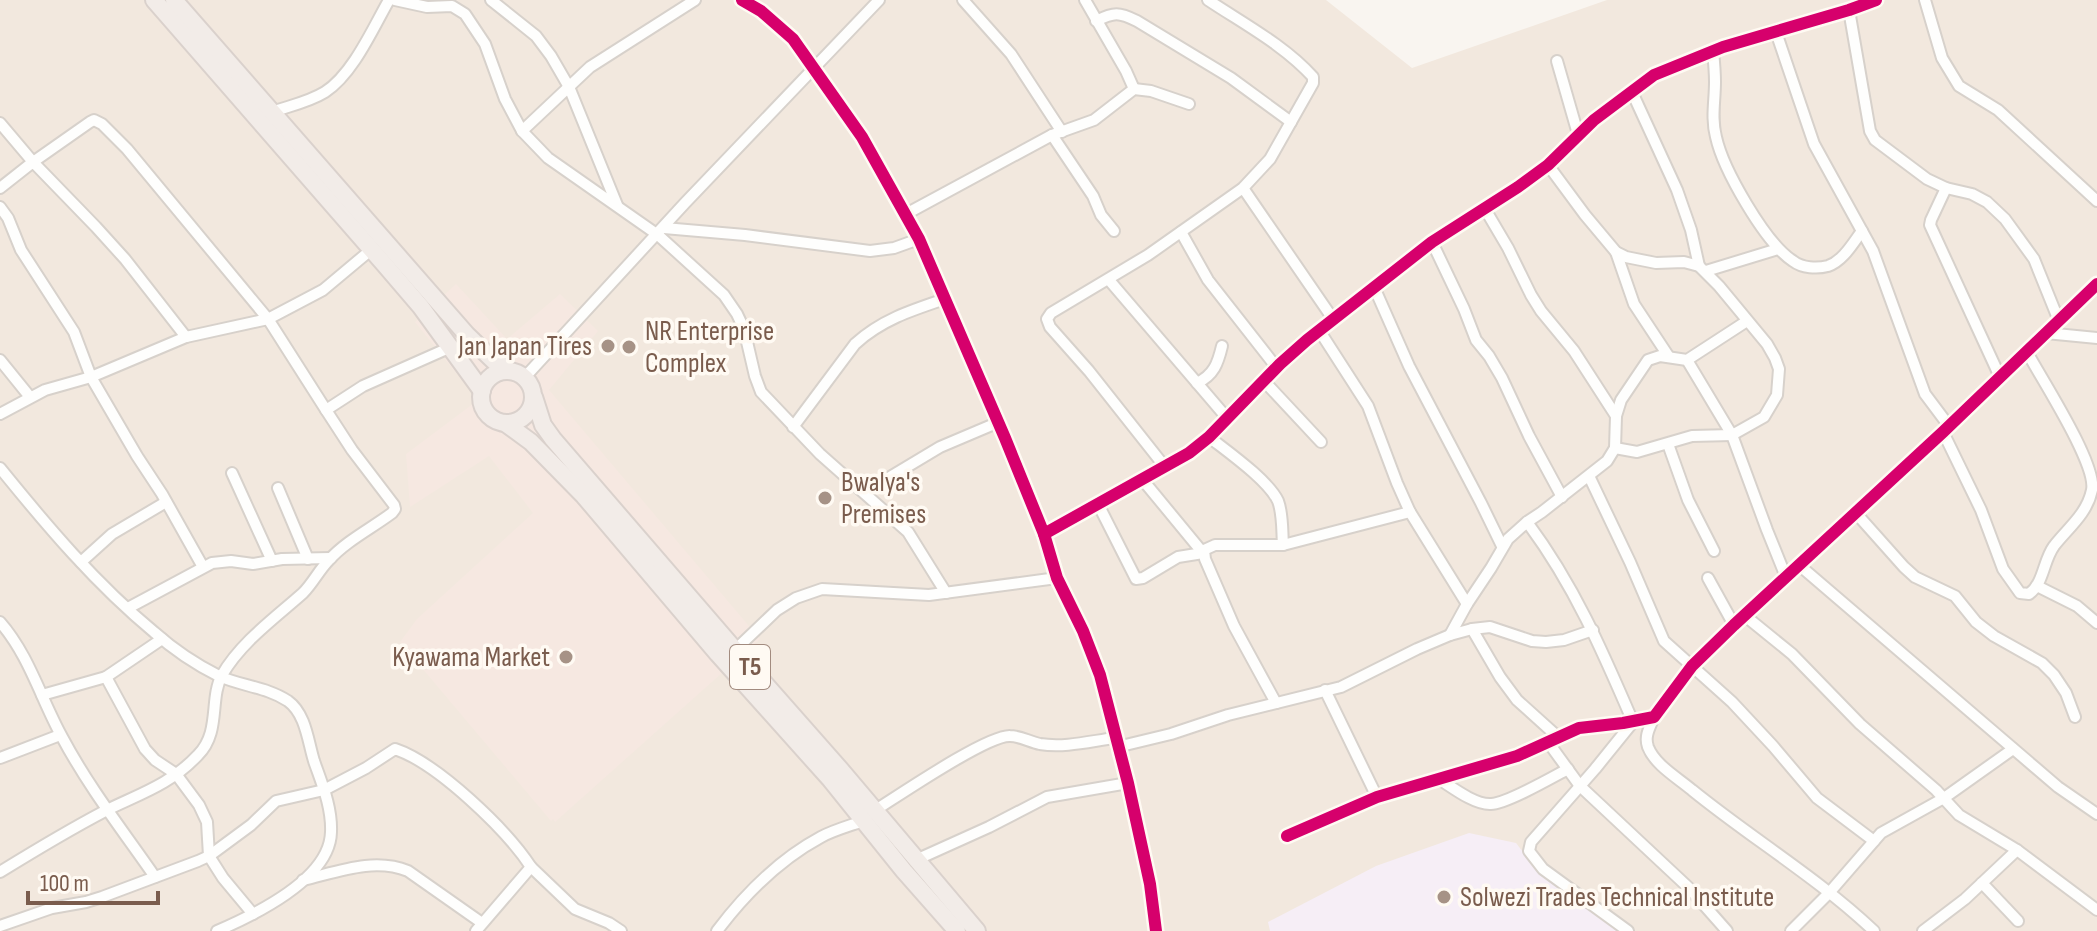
<svg xmlns="http://www.w3.org/2000/svg" width="2097" height="931" viewBox="0 0 2097 931" font-family="'Sofia Sans Condensed',sans-serif">
  <style>
    .residential { fill: #f2e8de }
    .commercial { fill: #f6e8e1 }
    .education { fill: #f6eef6 }
    .lines { fill: none; stroke-linecap: round; stroke-linejoin: round }
    .minor-casing { stroke: #d7d1cb; stroke-width: 14 }
    .trunk-casing { stroke: #dad1cc; stroke-width: 20 }
    .minor { stroke: #fefefd; stroke-width: 10 }
    .trunk { stroke: #f2ece8; stroke-width: 16 }
    .cycleway-casing { stroke: #fffaf3; stroke-width: 17 }
    .cycleway { stroke: #d6006c; stroke-width: 12 }
    .poi-dot { fill: #a69286; stroke: #fffaf3; stroke-width: 3 }
    .labels { text-anchor: middle; dominant-baseline: central; stroke-width: 7; stroke-linejoin: round; paint-order: stroke }
    .shield { fill: #fffaf3; stroke: #a28b7f; stroke-width: 2 }
    .shield-label { font-size: 26px; font-weight: bold; fill: #7a5c4d }
    .poi-label { font-size: 28px; fill: #7a5c4d; stroke: #fffaf3; text-anchor: start }
  </style>
  <rect width="100%" height="100%" fill="#f9f5f0"/>
  <polygon class="residential" points="0,0 1326,0 1412,68 1607,0 2097,0 2097,931 0,931"/>
  <polygon class="commercial" points="456,284 507,339 560,294 598,331 549,390 760,639 555,822 553,819 551,821 400,642 417,619 533,513 489,456 410,507 406,454 478,400 415,322"/>
  <polygon class="education" points="1469,833 1516,843 1539,873 1621,931 1270,931 1268,922 1376,866"/>
  <g class="lines">
    <g class="minor-casing">
      <g id="minor">
        <polyline points="395,0 427,7 452,6 465,14 485,44 505,99 522,131 548,158 658,235 724,295 737,314 744,329 755,376 761,392 820,454 908,532 946,593"/>
        <polyline points="491,0 536,36 551,56 569,87 617,205"/>
        <polyline points="742,0 761,11 793,39 862,137 919,239 1005,438 1044,534 1057,578 1083,631 1100,675 1128,783 1150,884 1156,931"/>
        <polyline points="963,0 1011,54 1062,132"/>
        <polyline points="1085,0 1126,71 1134,89"/>
        <polyline points="1925,0 1942,58 1959,86 1998,110 2097,201"/>
        <polyline points="1849,10 1870,131 1875,140 1927,179 1946,188 1972,194 1987,202 2005,219 2034,259 2059,321"/>
        <path d="M1096 21C1114 12 1119 12 1137 21L1231 78 1291 122"/>
        <polyline points="1776,32 1814,144 1873,251 1925,394 1949,426"/>
        <path d="M1713 51C1714 61 1715 71 1715 82 1715 101 1711 118 1716 137 1723 169 1765 243 1793 261 1802 268 1817 269 1828 266 1843 261 1853 243 1862 231"/>
        <polyline points="1557,61 1578,134"/>
        <polyline points="1632,92 1677,190 1691,230 1699,266"/>
        <path d="M272 112C289 106 309 102 325 92 353 74 373 28 389 0"/>
        <polyline points="0,123 33,162 90,122 94,120 102,124 127,149 268,319 326,410"/>
        <polyline points="522,131 590,67 695,0"/>
        <polyline points="1052,135 1093,196 1101,215 1114,231"/>
        <polyline points="1548,165 1585,215 1616,252 1626,257 1656,263 1684,262 1699,266 1719,286 1767,344 1775,358 1779,369 1777,395 1764,417 1732,435 1692,436 1637,452 1615,448"/>
        <polyline points="0,188 33,162 96,227 125,259 186,337"/>
        <polyline points="1243,188 1333,319"/>
        <polyline points="1946,188 1931,220 1930,225 2000,377"/>
        <polyline points="0,207 8,218 21,250 74,332 91,377 137,456 162,494 203,567"/>
        <polyline points="1485,209 1508,248 1531,295 1541,311 1574,351 1616,416"/>
        <polyline points="906,214 1052,135 1094,120 1134,89 1151,91 1189,104"/>
        <polyline points="664,228 745,235 870,251 894,248 919,239"/>
        <polyline points="1181,232 1208,280 1277,368"/>
        <polyline points="1432,242 1464,309 1476,340 1489,356 1502,378 1529,436 1562,497"/>
        <polyline points="1616,252 1634,304 1669,357"/>
        <polyline points="1706,271 1778,249"/>
        <polyline points="1109,280 1227,418"/>
        <polyline points="1374,287 1409,366 1481,503 1502,546"/>
        <polyline points="1319,330 1368,406 1397,483 1410,512 1467,604"/>
        <polyline points="2046,333 2097,338"/>
        <polyline points="0,360 30,397"/>
        <polyline points="1687,360 1732,435 1767,530 1786,577"/>
        <polyline points="525,377 685,203 879,0"/>
        <polyline points="1264,381 1321,442"/>
        <path d="M1197 383C1214 375 1218 363 1222 346"/>
        <polyline points="0,414 45,390 91,377 186,337 268,319 323,290 372,249"/>
        <path d="M793 427 855 344C881 320 912 310 945 299"/>
        <path d="M1943 432 1981 510 2003 569 2020 593 2029 594C2044 583 2043 561 2054 546 2068 528 2087 514 2092 490 2097 464 2041 378 2027 352"/>
        <path d="M1209 437C1228 452 1268 480 1278 501 1283 514 1282 531 1283 545"/>
        <polyline points="1668,444 1688,500 1714,551"/>
        <path d="M1165 467 1089 371 1050 327 1047 319 1051 313 1148 255 1243 188 1270 159 1313 83V77C1284 45 1244 24 1208 0"/>
        <path d="M0 468C47 526 96 584 154 632 173 649 197 665 219 676 241 686 267 687 288 701 306 714 308 742 314 761 322 784 332 807 331 832 330 879 254 915 217 931"/>
        <polyline points="232,473 272,561"/>
        <polyline points="1589,476 1630,562 1664,641 1732,702 1773,746 1817,798 1874,841"/>
        <polyline points="1142,479 1203,553"/>
        <polyline points="278,488 308,559"/>
        <polyline points="865,492 940,447 999,422"/>
        <polyline points="1098,504 1136,579 1143,578 1178,557 1203,553"/>
        <polyline points="1855,512 1904,567 1915,577 1955,596 1976,622 1994,636 2042,663 2054,675 2066,693 2075,717"/>
        <path d="M1527 522C1574 585 1602 650 1633 722L1595 769 1531 842 1529 851 1543 869 1628 931"/>
        <polyline points="1044,534 1189,453 1209,437 1280,364 1307,340 1432,242 1518,187 1548,165 1594,120 1654,75 1723,47 1849,10 1876,0"/>
        <polyline points="81,562 112,534 166,502"/>
        <polyline points="1799,565 2058,787 2097,814"/>
        <polyline points="1708,578 1734,625"/>
        <polyline points="2037,586 2077,606 2097,623"/>
        <polyline points="128,608 212,563 231,561 253,564 282,559 331,558"/>
        <polyline points="1744,615 1792,654 1860,724 1936,790 1959,815 2017,850 2097,910"/>
        <path d="M0 622C29 655 41 699 62 737 88 786 123 831 155 877"/>
        <polyline points="1472,629 1500,677 1517,700 1558,737"/>
        <polyline points="1450,635 1467,604 1491,568 1508,539 1527,522 1542,512 1607,461 1615,448 1616,416 1621,400 1648,360 1660,356 1687,360 1747,321"/>
        <polyline points="735,650 777,610 796,598 822,589 929,595 1057,578"/>
        <polyline points="106,677 145,749 155,760 176,774 199,805 207,822 209,856 223,878 253,914"/>
        <polyline points="1325,690 1377,797"/>
        <polyline points="42,695 106,677 162,639"/>
        <polyline points="1276,703 1234,626 1205,559 1204,550 1215,545 1283,545 1410,512"/>
        <path d="M1654 717C1650 727 1644 736 1648 747 1655 765 1678 778 1692 790 1751 838 1818 878 1874 931"/>
        <polyline points="1548,742 1580,786 1689,888 1727,931"/>
        <polyline points="1117,747 1171,734 1228,715 1341,687 1417,649 1450,635 1472,629 1490,627 1532,641 1546,642 1564,640 1593,630"/>
        <polyline points="0,758 60,735"/>
        <path d="M1439 779C1453 788 1475 805 1491 804 1506 804 1553 777 1568 769"/>
        <path d="M874 811C898 796 987 735 1010 736 1020 736 1030 742 1040 744 1065 748 1091 741 1115 738"/>
        <polyline points="1287,836 1377,797 1517,756 1579,728 1623,723 1654,717 1692,666 1734,625 1943,432 2097,284"/>
        <polyline points="918,859 989,827 1047,797 1128,783"/>
        <polyline points="531,867 575,909 609,923 621,931"/>
        <path d="M0 872C34 851 69 830 105 811 139 794 170 785 198 755 221 732 209 699 222 675 241 642 275 618 303 593 313 583 319 570 329 560 346 541 372 528 392 513L395 509 394 505 352 450 326 410 363 386 451 347"/>
        <path d="M303 880C337 872 374 857 408 871L482 923"/>
        <polyline points="1982,883 2018,921"/>
        <path d="M0 926 52 908 86 902 102 897 198 861 209 856 251 825 276 801 324 790 366 768 395 749C437 763 506 829 531 867L476 931"/>
        <path d="M717 931C745 894 780 859 821 837 834 830 849 826 863 821"/>
        <polyline points="1791,931 1829,893 1881,833 1944,798 2013,749"/>
        <polyline points="1923,931 1965,899 2017,850"/>
      </g>
    </g>
    <g class="trunk-casing">
      <g id="trunk">
        <polyline points="154,0 385,265 421,307 482,391"/>
        <polyline points="174,0 467,335 495,362 510,371"/>
        <circle cx="507" cy="397" r="26"/>
        <polyline points="534,397 543,425 553,439 735,650 840,769 977,931"/>
        <polyline points="505,423 531,442 584,496 718,654 830,779 904,871 957,931"/>
      </g>
    </g>
    <use href="#minor" class="minor"/>
    <use href="#trunk" class="trunk"/>
    <g class="cycleway-casing">
      <g id="cycleway">
        <polyline points="742,0 761,11 793,39 862,137 919,239 1005,438 1044,534 1057,578 1083,631 1100,675 1128,783 1150,884 1156,931"/>
        <polyline points="1044,534 1189,453 1209,437 1280,364 1307,340 1432,242 1518,187 1548,165 1594,120 1654,75 1723,47 1849,10 1876,0"/>
        <polyline points="1287,836 1377,797 1517,756 1579,728 1623,723 1654,717 1692,666 1734,625 1943,432 2097,284"/>
      </g>
    </g>
    <use href="#cycleway" class="cycleway"/>
  </g>
  <g class="poi-dot">
    <circle cx="608" cy="346" r="8"/>
    <circle cx="629" cy="347" r="8"/>
    <circle cx="825" cy="498" r="8"/>
    <circle cx="566" cy="657" r="8"/>
    <circle cx="1444" cy="897" r="8"/>
  </g>
  <g class="labels">
    <rect class="shield" x="730" y="645" width="40" height="44" rx="6"/>
    <g class="shield-label">
      <text x="750" y="667">T5</text>
    </g>
    <g class="poi-label">
      <text x="645" y="331">NR Enterprise<tspan x="645" dy="32">Complex</tspan></text>
      <text x="592" y="346" text-anchor="end">Jan Japan Tires</text>
      <text x="841" y="482">Bwalya's<tspan x="841" dy="32">Premises</tspan></text>
      <text x="550" y="657" text-anchor="end">Kyawama Market</text>
      <text x="1460" y="897">Solwezi Trades Technical Institute</text>
    </g>
  </g>
  <path d="M28 891v12h130v-12" fill="none" stroke="#7a5c4d" stroke-width="4"/>
  <text x="40" y="891" font-size="24" fill="#7a5c4d" stroke="#fffaf3" stroke-width="6" paint-order="stroke">100 m</text>
</svg>
